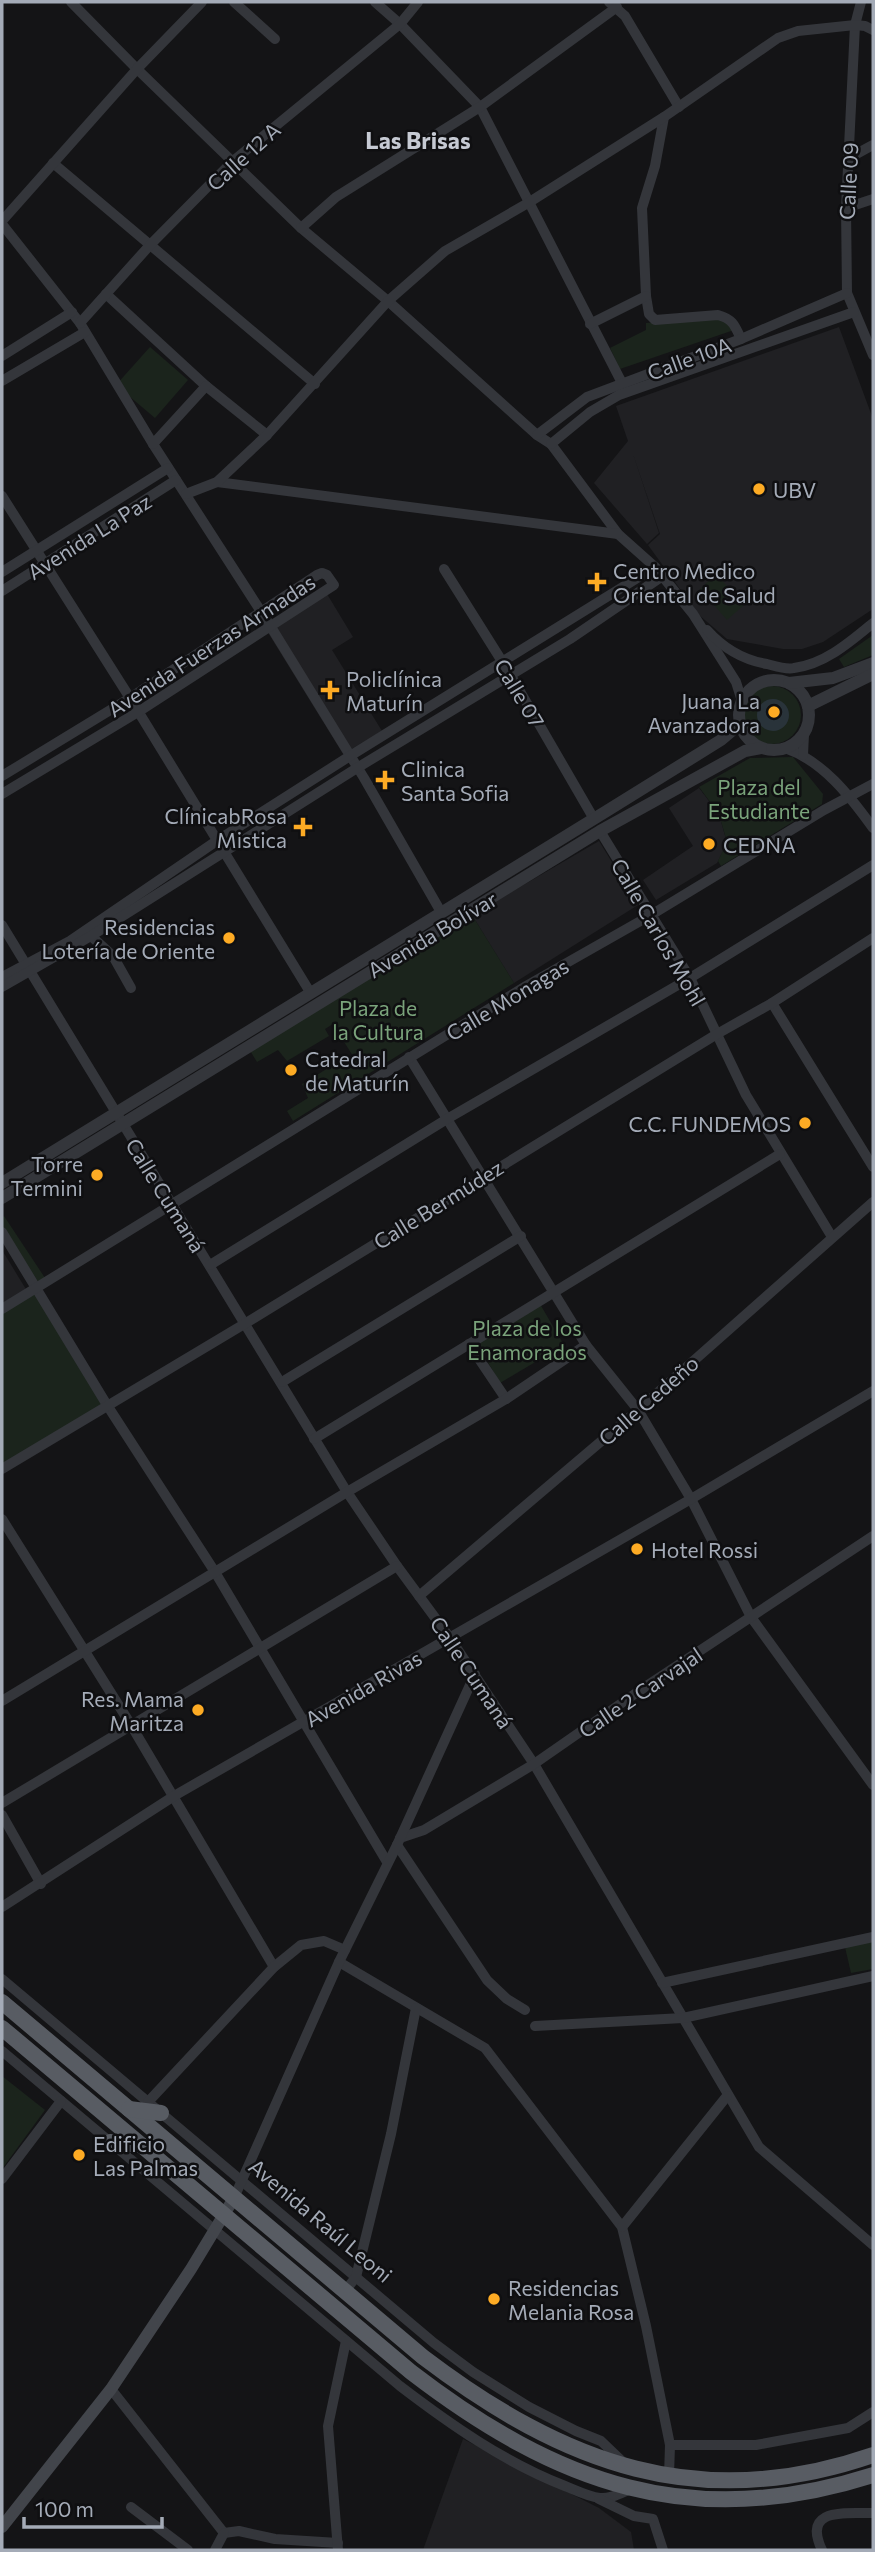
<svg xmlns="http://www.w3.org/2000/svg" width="875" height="2552" viewBox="0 0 875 2552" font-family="Commissioner,sans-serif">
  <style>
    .built { fill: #202023 }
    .green { fill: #1b241c }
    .water { fill: #29333a }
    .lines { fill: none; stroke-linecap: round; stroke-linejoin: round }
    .minor { stroke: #34363b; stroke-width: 10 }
    .tertiary { stroke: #34363b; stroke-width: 12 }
    .secondary { stroke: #42454b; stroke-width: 12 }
    .trunk { stroke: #585c63; stroke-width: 16 }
    .poi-dot { fill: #fdab24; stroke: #0f0f11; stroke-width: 2.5 }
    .labels { text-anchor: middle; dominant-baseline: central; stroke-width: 5; stroke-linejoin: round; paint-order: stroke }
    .street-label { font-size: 21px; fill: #a4abb7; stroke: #0f0f11 }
    .poi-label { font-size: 21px; fill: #a4abb7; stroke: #0f0f11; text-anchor: start }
    .park-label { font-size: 21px; fill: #7aa37b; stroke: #0f0f11 }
    .neighbourhood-label { font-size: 23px; font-weight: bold; fill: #c6cad3; stroke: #0f0f11 }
  </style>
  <rect width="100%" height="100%" fill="#141416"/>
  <g class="built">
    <polygon points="839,327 873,419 873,609 823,642 802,649 783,649 727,639 699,615 648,545 660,534 633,454 659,533 647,544 594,483 628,441 616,406"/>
    <polygon points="327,594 353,637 332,650 382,731 343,754 267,631"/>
    <polygon points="699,788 719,814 727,843 717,863 656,900 643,880 693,846 669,808"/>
    <polygon points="599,841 638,905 514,983 472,915"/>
    <polygon points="2,1250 27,1291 2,1305"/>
    <polygon points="463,2439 599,2508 631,2532 634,2550 423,2550"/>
  </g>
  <g class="green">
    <polygon points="716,317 731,324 734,330 620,369 610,348 646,330 646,323"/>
    <polygon points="150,347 188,380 155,418 116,385"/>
    <polygon points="716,574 744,605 727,620 700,589"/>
    <polygon points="873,635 873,655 844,667 839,659"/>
    <circle cx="772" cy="715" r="29"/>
    <polygon points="793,757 823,794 822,804 721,866 718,861 727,842 719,814 699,787 750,758"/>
    <polygon points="472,915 514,983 293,1121 287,1111 308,1098 302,1084 343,1059 347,1066 356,1061 333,1024 325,1029 329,1036 287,1061 278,1050 257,1062 249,1049"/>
    <polygon points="4,1216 47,1281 37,1287 107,1405 2,1469 2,1309 36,1287 2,1232 2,1218"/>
    <polygon points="540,1304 564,1345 500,1383 476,1342"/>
    <polygon points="873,1941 873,1969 851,1973 845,1947"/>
    <polygon points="2,2076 45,2110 2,2169"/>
  </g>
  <circle class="water" cx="773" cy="715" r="16"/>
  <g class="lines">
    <g class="minor">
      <polyline points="71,2 137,69 301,228 388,301 537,435 551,444 618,534 655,567 693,614 736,682 742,701"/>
      <polyline points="234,2 275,39"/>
      <polyline points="375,2 400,24 480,107 622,383"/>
      <polyline points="609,2 625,16 679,107"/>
      <polyline points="861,2 855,25 846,208 847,293 873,355"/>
      <path d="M664 117 655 166 642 208 646 296 649 314 655 320 718 315C733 319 735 326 741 339"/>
      <polyline points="849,158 873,145"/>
      <polyline points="53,163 315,384"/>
      <polyline points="846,208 873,199"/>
      <polyline points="2,221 137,69 202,2"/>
      <polyline points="2,224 80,323 153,444 271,627 364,778 441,912"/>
      <polyline points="301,228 336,197 480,107 617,7"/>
      <polyline points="106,294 206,386 267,435"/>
      <polyline points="80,323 150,245 233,161 400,24 418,2"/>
      <polyline points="590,324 646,296"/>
      <polyline points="2,356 72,312"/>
      <polyline points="2,381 85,332"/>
      <polyline points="537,435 587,397 741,339 847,293"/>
      <polyline points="153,444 206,386"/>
      <polyline points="551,444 590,412 619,395 854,312"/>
      <polyline points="217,482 618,534"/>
      <polyline points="186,494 217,482 267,435 388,301 445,251 528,203 664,117 778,38 798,31 855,25 865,26 873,30"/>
      <polyline points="2,496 130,698 310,992"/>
      <polyline points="444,569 510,674 594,819"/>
      <polyline points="2,572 168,468"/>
      <polyline points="2,591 176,480"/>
      <path d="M707 630C724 649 743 660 767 664 775 666 786 670 794 668 825 664 850 642 873 623"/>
      <path d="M785 748C823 761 850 796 873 828"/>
      <polyline points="803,755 804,734"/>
      <polyline points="2,776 130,698 317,575 322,573 327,575 334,585 138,712 2,794"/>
      <polyline points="600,831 690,978 746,1095 832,1237"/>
      <polyline points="2,925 347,1492 397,1566 450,1638 534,1764 759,2147 873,2245"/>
      <polyline points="91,936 113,956 131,988"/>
      <polyline points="2,977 70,941 218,840 350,756 655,567"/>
      <polyline points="2,987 91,936 357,768 570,639 661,577"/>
      <polyline points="772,1003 873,1167"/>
      <polyline points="409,1057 586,1345 638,1410 691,1499 751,1617 873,1785"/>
      <polyline points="2,1232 107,1405 215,1572 387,1862"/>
      <polyline points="210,1265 447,1119 690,978 873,865"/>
      <polyline points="2,1309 526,986 651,915 824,810 873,784"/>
      <polyline points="469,1344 506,1399"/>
      <polyline points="282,1382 521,1236"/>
      <polyline points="314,1439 780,1154"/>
      <polyline points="2,1469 246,1323 717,1034 772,1003 873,938"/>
      <polyline points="2,1519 131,1725 274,1967"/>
      <polyline points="419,1596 638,1410 873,1202"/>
      <polyline points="2,1701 347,1492 506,1399 586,1345"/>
      <polyline points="2,1803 397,1566"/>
      <polyline points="2,1815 41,1884"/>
      <polyline points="400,1838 424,1830 534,1764 639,1691 873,1536"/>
      <polyline points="397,1845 487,1980 507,1999 525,2010"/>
      <polyline points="2,1907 174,1796 691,1499 873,1391"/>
      <polyline points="339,1962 485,2048 622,2227 646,2326 670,2445 669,2476"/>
      <polyline points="2,1979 434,2343 473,2372 529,2407 576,2431 601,2441 623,2462"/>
      <polyline points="662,1983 873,1937"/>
      <polyline points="535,2026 683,2018 873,1976"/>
      <path d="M2 2051 400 2386C451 2425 504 2462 565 2486 575 2490 589 2497 600 2498 611 2499 621 2493 631 2489"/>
      <polyline points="148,2102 274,1967 301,1945 324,1941 345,1950"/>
      <polyline points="2,2179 61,2101"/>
      <polyline points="234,2198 339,1962 397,1845 475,1674"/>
      <polyline points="622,2227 727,2096"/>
      <polyline points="345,2291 356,2277 391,2134 416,2008"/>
      <polyline points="111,2389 224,2533 239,2531 275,2539 338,2543"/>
      <polyline points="670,2445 756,2445 848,2428 873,2412"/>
      <polyline points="599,2499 634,2516 653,2519 663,2550"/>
      <polyline points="131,2507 188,2550"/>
      <polyline points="215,2550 224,2533"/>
      <polyline points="338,2550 328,2426 346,2341"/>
      <path d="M822 2550C801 2506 848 2514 873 2513"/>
    </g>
    <g class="tertiary">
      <circle cx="774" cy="715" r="35"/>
      <polyline points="789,683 833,678 873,663"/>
      <polyline points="808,706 873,674"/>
      <path d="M2 1183C241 1035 482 889 721 740L740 724"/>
      <polyline points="2,1198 600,831 745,751 761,748"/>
    </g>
    <polyline class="secondary" points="2,2527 111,2389 191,2269 234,2198"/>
    <g class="trunk">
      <path d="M2 2002 423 2357C564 2464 699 2515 873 2455"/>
      <path d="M2 2028 411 2372C557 2484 691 2533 873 2475"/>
      <polyline points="129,2109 161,2113"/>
      <polyline points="110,2142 141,2145"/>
    </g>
  </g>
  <g class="poi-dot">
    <circle cx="759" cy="489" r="7"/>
    <path d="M593.5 571.5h7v7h7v7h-7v7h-7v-7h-7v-7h7z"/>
    <path d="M326.5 679.5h7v7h7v7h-7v7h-7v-7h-7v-7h7z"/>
    <circle cx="774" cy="712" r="7"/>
    <path d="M381.5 769.5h7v7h7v7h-7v7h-7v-7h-7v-7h7z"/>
    <path d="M299.5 816.5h7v7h7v7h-7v7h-7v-7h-7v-7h7z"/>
    <circle cx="709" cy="844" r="7"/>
    <circle cx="229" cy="938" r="7"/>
    <circle cx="291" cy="1070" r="7"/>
    <circle cx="805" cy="1123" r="7"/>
    <circle cx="97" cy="1175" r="7"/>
    <circle cx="637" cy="1549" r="7"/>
    <circle cx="198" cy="1710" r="7"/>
    <circle cx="79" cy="2155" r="7"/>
    <circle cx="494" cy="2299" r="7"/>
  </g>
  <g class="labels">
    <g class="street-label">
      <text transform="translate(243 156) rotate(-42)">Calle 12 A</text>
      <text transform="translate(848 181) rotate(-87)">Calle 09</text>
      <text transform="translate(689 358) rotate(-20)">Calle 10A</text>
      <text transform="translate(89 536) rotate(-32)">Avenida La Paz</text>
      <text transform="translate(211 645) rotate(-33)">Avenida Fuerzas Armadas</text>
      <text transform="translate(520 693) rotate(59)">Calle 07</text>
      <text transform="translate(659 932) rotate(60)">Calle Carlos Mohl</text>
      <text transform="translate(432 934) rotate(-31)">Avenida Bolívar</text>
      <text transform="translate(507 999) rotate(-31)">Calle Monagas</text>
      <text transform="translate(166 1195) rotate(58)">Calle Cumaná</text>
      <text transform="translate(438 1204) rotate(-32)">Calle Bermúdez</text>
      <text transform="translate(648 1400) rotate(-41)">Calle Cedeño</text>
      <text transform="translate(472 1672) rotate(56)">Calle Cumaná</text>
      <text transform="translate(363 1688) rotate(-30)">Avenida Rivas</text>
      <text transform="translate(640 1692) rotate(-34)">Calle 2 Carvajal</text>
      <text transform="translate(321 2220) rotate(40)">Avenida Raúl Leoni</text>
    </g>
    <g class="poi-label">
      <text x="773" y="489">UBV</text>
      <text x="613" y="570">Centro Medico<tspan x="613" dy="24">Oriental de Salud</tspan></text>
      <text x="346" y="678">Policlínica<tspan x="346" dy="24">Maturín</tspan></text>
      <text x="760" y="700" text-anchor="end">Juana La<tspan x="760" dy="24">Avanzadora</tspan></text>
      <text x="401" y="768">Clinica<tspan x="401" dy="24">Santa Sofia</tspan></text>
      <text x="287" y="815" text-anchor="end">ClínicabRosa<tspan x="287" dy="24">Mistica</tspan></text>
      <text x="723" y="844">CEDNA</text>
      <text x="215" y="926" text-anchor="end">Residencias<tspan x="215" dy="24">Lotería de Oriente</tspan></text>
      <text x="305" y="1058">Catedral<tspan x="305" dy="24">de Maturín</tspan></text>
      <text x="791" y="1123" text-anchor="end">C.C. FUNDEMOS</text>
      <text x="83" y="1163" text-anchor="end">Torre<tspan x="83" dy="24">Termini</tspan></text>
      <text x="651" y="1549">Hotel Rossi</text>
      <text x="184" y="1698" text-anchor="end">Res. Mama<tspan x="184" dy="24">Maritza</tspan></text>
      <text x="93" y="2143">Edificio<tspan x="93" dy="24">Las Palmas</tspan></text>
      <text x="508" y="2287">Residencias<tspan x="508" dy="24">Melania Rosa</tspan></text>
    </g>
    <g class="park-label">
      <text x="759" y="786">Plaza del<tspan x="759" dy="24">Estudiante</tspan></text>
      <text x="378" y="1007">Plaza de<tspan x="378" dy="24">la Cultura</tspan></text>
      <text x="527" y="1327">Plaza de los<tspan x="527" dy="24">Enamorados</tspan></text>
    </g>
    <g class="neighbourhood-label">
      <text x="418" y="140">Las Brisas</text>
    </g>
  </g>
  <rect width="875" height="2552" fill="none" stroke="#a4abb7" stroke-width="7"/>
  <path d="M24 2517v10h138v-10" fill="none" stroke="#a4abb7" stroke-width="3.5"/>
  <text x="35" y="2517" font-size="21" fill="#a4abb7" stroke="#0f0f11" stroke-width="5" paint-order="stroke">100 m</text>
</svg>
